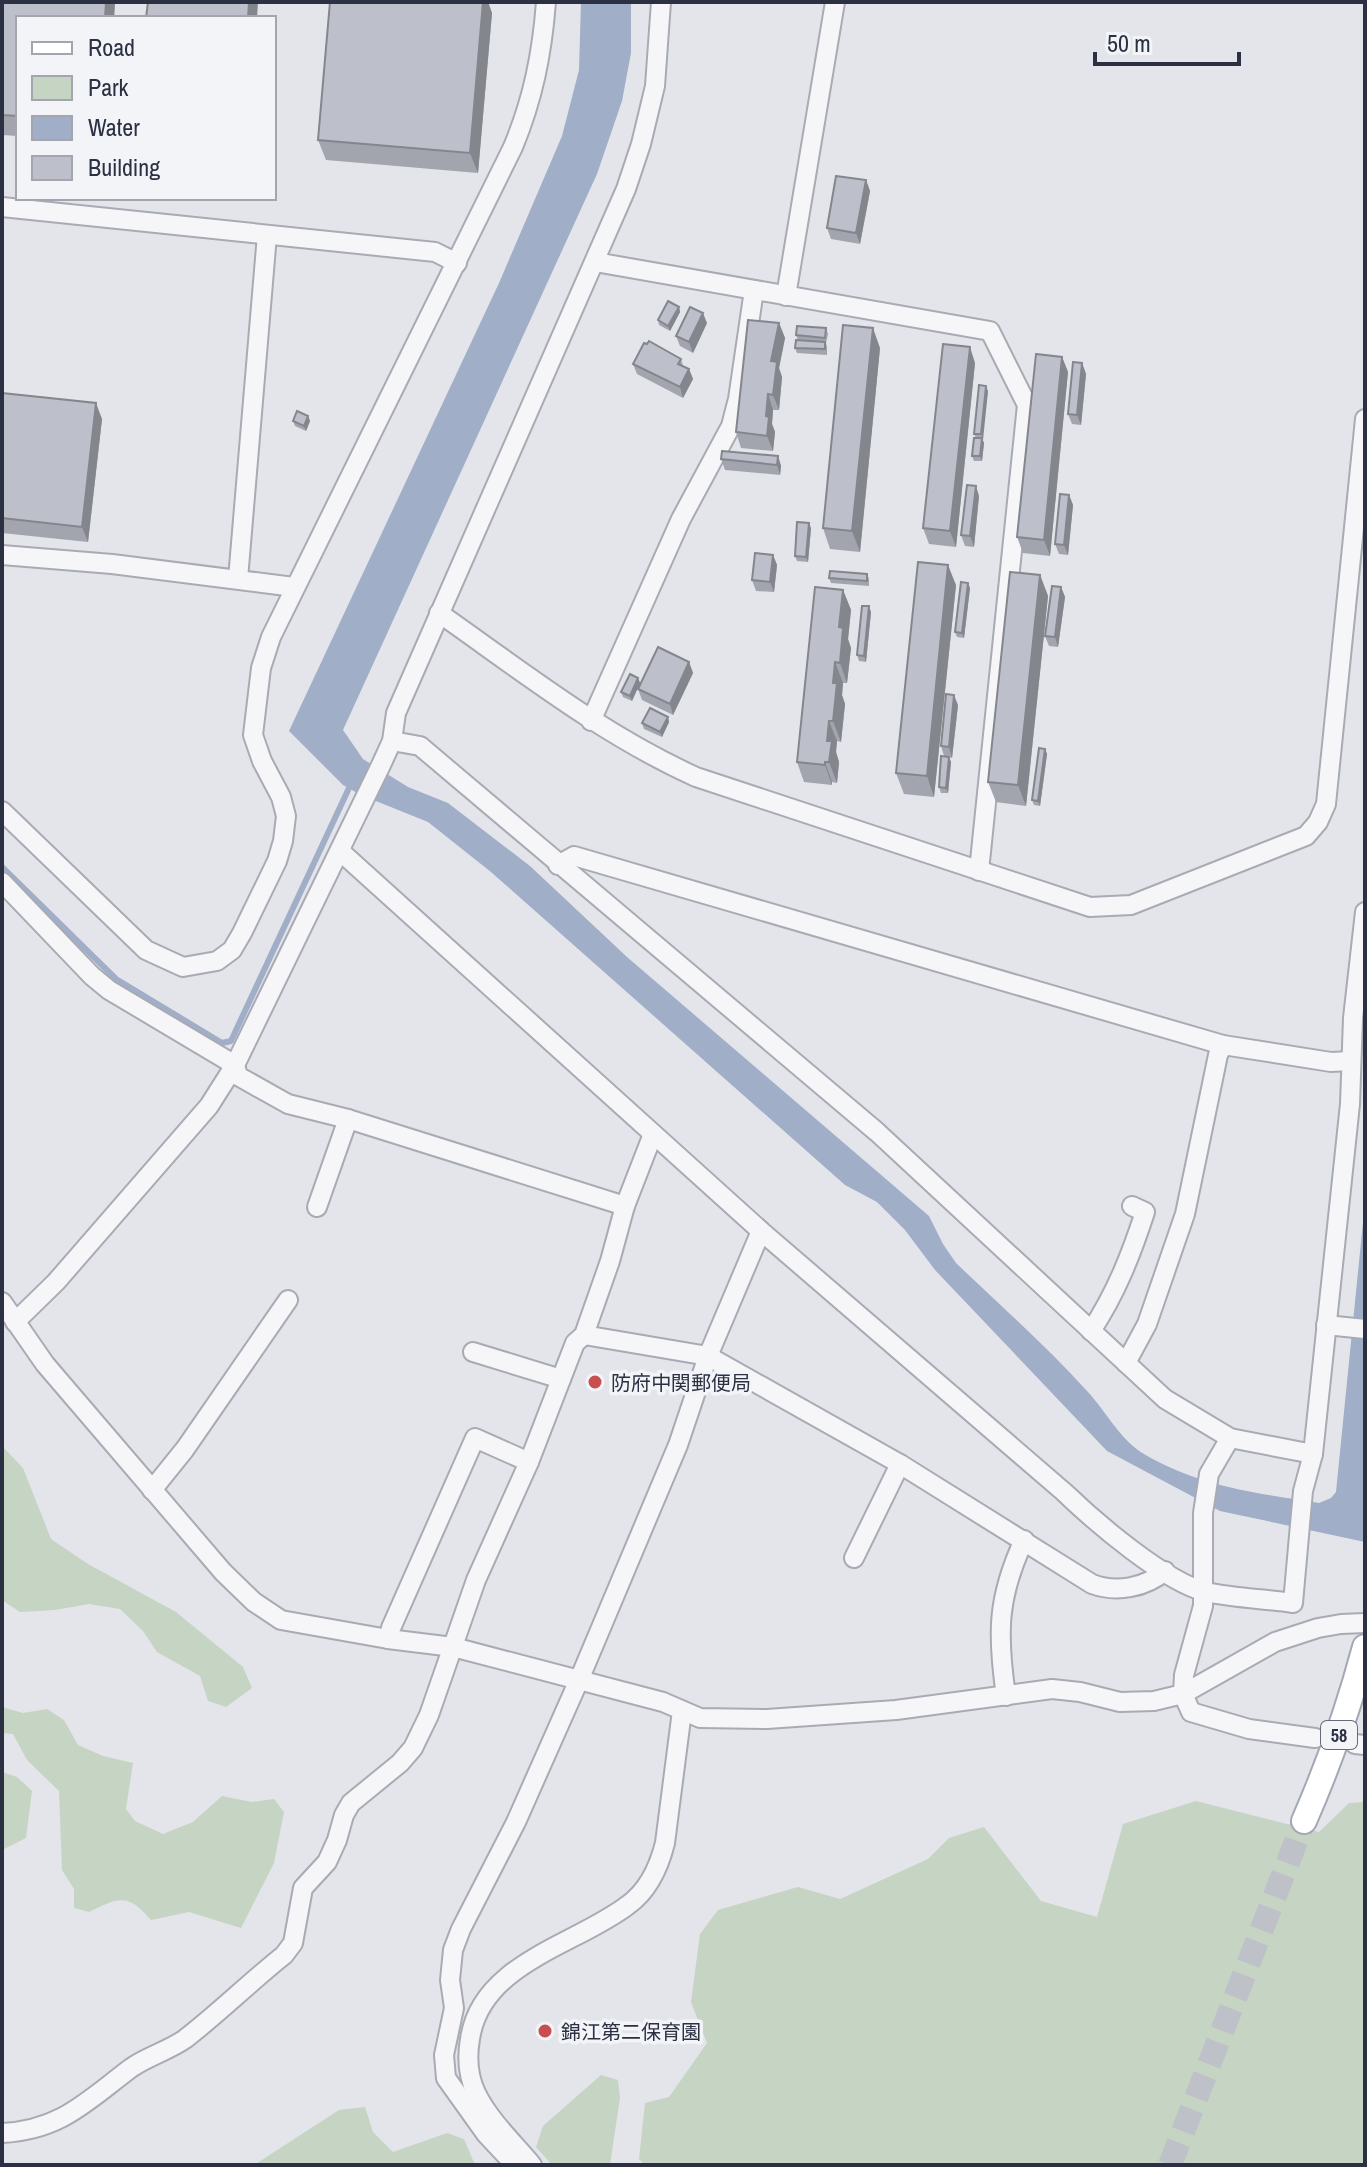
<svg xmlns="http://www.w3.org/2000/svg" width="1367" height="2167" viewBox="0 0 1367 2167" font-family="'Archivo Narrow','Noto Sans JP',sans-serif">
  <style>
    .green { fill: #c6d4c4 }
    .water { fill: #a0aec8 }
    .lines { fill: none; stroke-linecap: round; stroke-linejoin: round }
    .stream { stroke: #a0aec8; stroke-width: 6 }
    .major-tunnel { stroke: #bec1c8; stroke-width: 24; stroke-dasharray: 24 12; stroke-linecap: butt }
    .minor-casing { stroke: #a8abb4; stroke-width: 22 }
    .major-casing { stroke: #a3a8b6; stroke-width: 28 }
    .minor { stroke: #f6f6f9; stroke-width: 18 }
    .major { stroke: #fff; stroke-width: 24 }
    .wall { fill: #a3a5ae }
    .shaded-wall { fill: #84868d }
    .building { fill: #bdc0ca; stroke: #84868d; stroke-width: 2 }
    .poi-dot { fill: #c84f50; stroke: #f3f4f8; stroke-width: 3 }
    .labels { text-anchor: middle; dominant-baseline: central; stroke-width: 7; stroke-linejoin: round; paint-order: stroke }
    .shield { fill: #f3f4f8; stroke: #676b79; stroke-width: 2 }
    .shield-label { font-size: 18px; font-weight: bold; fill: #2b3042 }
    .poi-label { font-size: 20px; fill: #2b3042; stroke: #f3f4f8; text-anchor: start }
  </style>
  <rect width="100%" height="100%" fill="#e3e5ea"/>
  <g class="green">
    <polygon points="2,1446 23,1468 51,1539 88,1564 176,1612 243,1667 252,1688 226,1707 208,1701 200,1676 157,1652 143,1631 120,1609 89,1604 55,1610 20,1612 2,1600"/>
    <path d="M2 1707 23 1713 47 1709 64 1720 78 1745 103 1756 133 1763 126 1809 135 1821 163 1834 193 1822 222 1796 252 1802 274 1799 284 1812 274 1863 241 1928 189 1912 151 1920C128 1893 119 1897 89 1912L74 1908V1889L62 1870 59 1791 27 1760 13 1734 2 1733Z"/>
    <polygon points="2,1772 17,1777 32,1791 26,1838 2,1850"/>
    <polygon points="1196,1801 1319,1832 1349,1803 1365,1802 1365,2165 645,2165 639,2159 645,2103 669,2097 707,2043 691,2002 700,1934 718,1910 798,1887 840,1899 928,1859 949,1838 984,1827 1041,1901 1097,1917 1123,1824"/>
    <polygon points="601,2075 618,2080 620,2098 610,2165 552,2165 536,2147 543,2126"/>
    <polygon points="365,2107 373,2132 393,2152 447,2133 464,2139 475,2165 254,2165 339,2110"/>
  </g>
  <path class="water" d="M581 2H631V53L622 101 597 174 343 730 363 759 408 787 448 803 530 866 627 957 929 1216 943 1244 956 1263C1000 1305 1046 1346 1087 1391 1106 1411 1120 1440 1144 1454 1200 1487 1256 1493 1319 1503L1331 1498 1336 1492 1365 1202V1542L1220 1511 1107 1451 935 1270 905 1230 877 1202 845 1185 491 872 428 822 361 795 343 785 289 731 499 283 562 136 579 70Z"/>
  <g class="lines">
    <polyline class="stream" points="2,867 116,979 222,1043 231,1041 349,788"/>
    <polyline class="major-tunnel" points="1170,2165 1304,1821"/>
    <g class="minor-casing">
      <g id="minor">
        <polyline points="2,207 435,252 457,263"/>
        <polyline points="595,262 990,331 1027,405 979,871"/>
        <polyline points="786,296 835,2"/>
        <polyline points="2,555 112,564 294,587"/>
        <polyline points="238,579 267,235"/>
        <path d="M439 613C523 672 603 735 696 777L1090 907 1131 905 1306 836 1318 822 1326 804 1365 419"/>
        <polyline points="591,721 681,519 731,426 738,399 754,290"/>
        <polyline points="392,741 420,746 877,1132 1165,1399 1230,1438 1313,1454"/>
        <path d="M2 811 146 950 183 967 217 961 232 950 242 933 277 861 283 841 286 816 281 797 262 761 253 735 261 668 271 637 513 147C533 99 542 54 546 2"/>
        <path d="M341 852 761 1231 1064 1492C1095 1522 1165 1582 1206 1592 1234 1598 1265 1599 1293 1603L1303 1491 1313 1454 1350 1104 1353 1018 1365 912"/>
        <polyline points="558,865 574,856 1223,1045 1331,1062 1350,1061"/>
        <polyline points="2,882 92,976 109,990 235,1065 238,1076 288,1104 348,1119 625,1206"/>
        <polyline points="317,1207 348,1119"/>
        <polyline points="2,1302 45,1364 223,1572 254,1602 281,1620 388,1639 453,1647 663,1702 700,1718 767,1719 896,1710 1052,1689 1080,1692 1120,1702 1154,1701 1183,1694 1275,1642 1318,1628 1341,1624 1365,1623"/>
        <polyline points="15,1322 56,1282 209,1106 235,1065 381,765 392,741 396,713 626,189 641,144 655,86 661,2"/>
        <polyline points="1326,1325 1365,1329"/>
        <path d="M1091 1331C1116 1293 1131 1255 1145 1212L1132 1206"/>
        <path d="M584 1335 708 1356 900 1464 1092 1584C1116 1593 1145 1588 1165 1571"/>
        <polyline points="473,1352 561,1379"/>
        <polyline points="1126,1363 1147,1324 1185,1214 1218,1055 1223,1045"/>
        <polyline points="1230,1438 1209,1474 1203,1513 1203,1606 1184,1675 1183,1694 1191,1712 1249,1729 1315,1738"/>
        <polyline points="152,1490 185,1449 288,1300"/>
        <polyline points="854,1558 900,1464"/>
        <polyline points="388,1639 391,1628 475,1438 529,1462"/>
        <path d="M1006 1696C997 1634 997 1598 1024 1540"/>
        <polyline points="1355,1744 1365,1745"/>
        <path d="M2 2133C61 2130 87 2101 131 2068 148 2056 168 2051 185 2039 219 2013 250 1982 284 1955L293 1943 303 1888 327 1862 337 1840 344 1815 351 1803 400 1763 413 1748 429 1715 476 1580 529 1462 575 1343 584 1335 610 1261 625 1206 653 1134"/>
        <polyline points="515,2165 486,2134 446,2078 444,2055 454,2008 450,1980 453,1950 461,1929 516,1822 579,1680 678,1445 708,1356 761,1231"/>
        <path d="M532 2165C513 2142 489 2120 476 2093 468 2076 467 2056 470 2039 481 1963 576 1945 628 1905 649 1890 659 1867 665 1843L682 1711"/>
      </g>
    </g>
    <g class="major-casing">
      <path id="major" d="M1304 1821C1329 1764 1349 1707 1365 1647"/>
    </g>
    <use href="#minor" class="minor"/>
    <use href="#major" class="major"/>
  </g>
  <g class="wall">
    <polygon points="2,2 115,2 114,18 18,18 18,136 2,135"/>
    <polygon points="330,2 488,2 492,13 478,173 326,160 318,140"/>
    <polygon points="866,180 870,191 860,244 831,239 827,228"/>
    <polygon points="679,307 680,312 670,331 659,325 658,320"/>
    <polygon points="707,323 693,353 680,346 676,336"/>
    <polygon points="779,323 785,338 779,368 782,377 779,410 773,410 772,424 775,432 773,451 741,448 736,432"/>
    <polygon points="826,328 828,334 826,343 827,347 827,355 797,353 795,348 798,340 796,335"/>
    <polygon points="880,348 860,552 830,549 823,528"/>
    <polygon points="1062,357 1068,372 1050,556 1023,553 1017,537"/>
    <polygon points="681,359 683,366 689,369 693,379 683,398 637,374 633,364"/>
    <polygon points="975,363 956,547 929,544 923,528"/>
    <polygon points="1082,363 1086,374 1081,425 1072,424 1068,414"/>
    <polygon points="988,391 982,440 984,443 982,461 974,461 972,456 976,438 974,434"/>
    <polygon points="2,393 102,419 88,542 2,533"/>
    <polygon points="308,416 310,421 306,431 295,426 293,421"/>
    <polygon points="778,456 781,466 780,475 725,470 721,459"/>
    <polygon points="1069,495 1073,505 1068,555 1059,554 1055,544"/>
    <polygon points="979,496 974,547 965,546 961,535"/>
    <polygon points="811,528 808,562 797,561 795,556"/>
    <polygon points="773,555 777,565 774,592 756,591 752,580"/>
    <polygon points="867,574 869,579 869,586 831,583 829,578"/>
    <polygon points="1040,575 1048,596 1026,806 996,802 988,782"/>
    <polygon points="956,585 934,797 904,794 896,773"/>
    <polygon points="1061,587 1065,597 1058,647 1049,646 1045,636"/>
    <polygon points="970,588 964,638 957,637 955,632"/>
    <polygon points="843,590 851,610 848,639 851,648 847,683 843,683 842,695 845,704 841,742 837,741 836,752 839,762 837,783 832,782 832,785 804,782 797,762"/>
    <polygon points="871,612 866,662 859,661 857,655"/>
    <polygon points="689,662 693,673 673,715 642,700 638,689"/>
    <polygon points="638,678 640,683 632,701 623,697 621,692"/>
    <polygon points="958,705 952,758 949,757 951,762 948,793 941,793 939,787 944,756 941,746"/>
    <polygon points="668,717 669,722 662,737 644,729 642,723"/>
    <polygon points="1045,749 1047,754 1040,806 1034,805 1032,800"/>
  </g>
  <g class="shaded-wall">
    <polygon points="106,2 115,2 114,18 105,18"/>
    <polygon points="249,2 258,2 257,18 248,18"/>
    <polygon points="483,2 488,2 492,13 478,173 470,153"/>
    <polygon points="866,180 870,191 860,244 856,233"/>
    <polygon points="679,307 680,312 670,331 668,326"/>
    <polygon points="703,313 707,323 693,353 689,342"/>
    <polygon points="779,323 785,338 779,368 782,377 779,410 773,395 771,361"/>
    <polygon points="873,328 880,348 860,552 852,531"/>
    <polygon points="970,347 975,363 956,547 950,531"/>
    <polygon points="1062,357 1068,372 1050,556 1044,540"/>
    <polygon points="1082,363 1086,374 1081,425 1077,415"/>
    <polygon points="689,369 693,379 683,398 680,387"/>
    <polygon points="986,386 988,391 983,440 981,434"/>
    <polygon points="768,394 773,410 772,424 775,432 773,451 767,436 766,416"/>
    <polygon points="96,403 102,419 88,542 82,527"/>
    <polygon points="308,416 310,421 306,431 304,426"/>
    <polygon points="982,438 984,443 982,461 980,456"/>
    <polygon points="778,456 781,466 780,475 777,465"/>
    <polygon points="976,486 979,496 974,547 970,536"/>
    <polygon points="1069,495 1073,505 1068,555 1064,545"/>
    <polygon points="809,523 811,528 808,562 806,557"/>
    <polygon points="773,555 777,565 774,592 770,582"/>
    <polygon points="948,565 956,585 934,797 927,776"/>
    <polygon points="1040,575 1048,596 1026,806 1018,785"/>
    <polygon points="968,583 970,588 964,638 962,633"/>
    <polygon points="1061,587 1065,597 1058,647 1055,637"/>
    <polygon points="843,590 851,610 848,639 851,648 847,683 840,663 839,627"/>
    <polygon points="869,606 871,612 866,662 864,656"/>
    <polygon points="689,662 693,673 673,715 670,704"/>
    <polygon points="835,662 843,683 842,695 845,704 841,742 833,721 833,683"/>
    <polygon points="638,678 640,683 632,701 630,696"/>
    <polygon points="954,695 958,705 952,758 949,747"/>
    <polygon points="668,717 669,722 662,737 660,732"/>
    <polygon points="829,721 837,741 836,752 839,762 837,783 829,762 827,741"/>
    <polygon points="1045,749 1047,754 1040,806 1038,801"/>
    <polygon points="949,757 951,762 948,793 946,788"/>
    <polygon points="825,762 832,782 832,785 825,765"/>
  </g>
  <g class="building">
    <polygon points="2,2 106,2 105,18 18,18 18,116 2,115"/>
    <polygon points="148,2 249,2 248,18 146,18"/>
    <polygon points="330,2 483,2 470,153 318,140"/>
    <polygon points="836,176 866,180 856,233 827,228"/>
    <polygon points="668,301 679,307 668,326 658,320"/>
    <polygon points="690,307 703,313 689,342 676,336"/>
    <polygon points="748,320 779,323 771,361 777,362 773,395 768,394 766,416 769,417 767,436 736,432"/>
    <polygon points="843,325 873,328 852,531 823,528"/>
    <polygon points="797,326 826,328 825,338 796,335"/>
    <polygon points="796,340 825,342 825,349 795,348"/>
    <polygon points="649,341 681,359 678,364 689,369 680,387 633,364 644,343 647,344"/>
    <polygon points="943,344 970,347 950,531 923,528"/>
    <polygon points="1036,354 1062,357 1044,540 1017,537"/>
    <polygon points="1073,362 1082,363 1077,415 1068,414"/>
    <polygon points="979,385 986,386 981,434 974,434"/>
    <polygon points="2,393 96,403 82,527 2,518"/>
    <polygon points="297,411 308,416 304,426 293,421"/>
    <polygon points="974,438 982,438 980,456 972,456"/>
    <polygon points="722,451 778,456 777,465 721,459"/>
    <polygon points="967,485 976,486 970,536 961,535"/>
    <polygon points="1060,494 1069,495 1064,545 1055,544"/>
    <polygon points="797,522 809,523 806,557 795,556"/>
    <polygon points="755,553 773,555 770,582 752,580"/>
    <polygon points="918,562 948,565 927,776 896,773"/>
    <polygon points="830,571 867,574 867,581 829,578"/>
    <polygon points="1010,572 1040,575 1018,785 988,782"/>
    <polygon points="961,582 968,583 962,633 955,632"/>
    <polygon points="1052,586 1061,587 1055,637 1045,636"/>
    <polygon points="815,587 843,590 839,627 843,628 840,663 835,662 833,683 837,683 833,721 829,721 827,741 832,741 829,762 825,762 825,765 797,762"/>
    <polygon points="862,606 869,606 864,656 857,655"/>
    <polygon points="658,647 689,662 670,704 638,689"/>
    <polygon points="630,674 638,678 630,696 621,692"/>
    <polygon points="946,694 954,695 949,747 941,746"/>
    <polygon points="650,708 668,717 660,732 642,723"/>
    <polygon points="1039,748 1045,749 1038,801 1032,800"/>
    <polygon points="941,756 949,757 946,788 939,787"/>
  </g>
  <g class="poi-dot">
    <circle cx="595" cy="1382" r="8"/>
    <circle cx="545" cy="2031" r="8"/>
  </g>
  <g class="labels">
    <rect class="shield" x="1321" y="1721" width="36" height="28" rx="6"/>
    <g class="shield-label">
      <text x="1339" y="1735">58</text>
    </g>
    <g class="poi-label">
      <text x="611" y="1382">防府中関郵便局</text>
      <text x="561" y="2031">錦江第二保育園</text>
    </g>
  </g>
  <rect width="1367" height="2167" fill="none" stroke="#2b3042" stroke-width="8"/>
  <rect x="16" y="16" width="260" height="184" fill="#f3f4f8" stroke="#a3a6af" stroke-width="2"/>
  <rect x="32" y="42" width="40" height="12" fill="#ffffff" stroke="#a3a6af" stroke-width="2"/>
  <text x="88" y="56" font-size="24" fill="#2b3042">Road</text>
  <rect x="32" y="76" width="40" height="24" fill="#c6d4c4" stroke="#a3a6af" stroke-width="2"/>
  <text x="88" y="96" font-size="24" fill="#2b3042">Park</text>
  <rect x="32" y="116" width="40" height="24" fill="#a0aec8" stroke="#a3a6af" stroke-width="2"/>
  <text x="88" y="136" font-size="24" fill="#2b3042">Water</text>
  <rect x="32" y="156" width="40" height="24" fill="#bdc0ca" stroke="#a3a6af" stroke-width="2"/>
  <text x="88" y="176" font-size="24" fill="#2b3042">Building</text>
  <path d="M1095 52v12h144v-12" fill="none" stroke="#2b3042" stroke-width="4"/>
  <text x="1107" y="52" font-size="24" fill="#2b3042" stroke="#f3f4f8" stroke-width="6" paint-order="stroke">50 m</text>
</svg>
